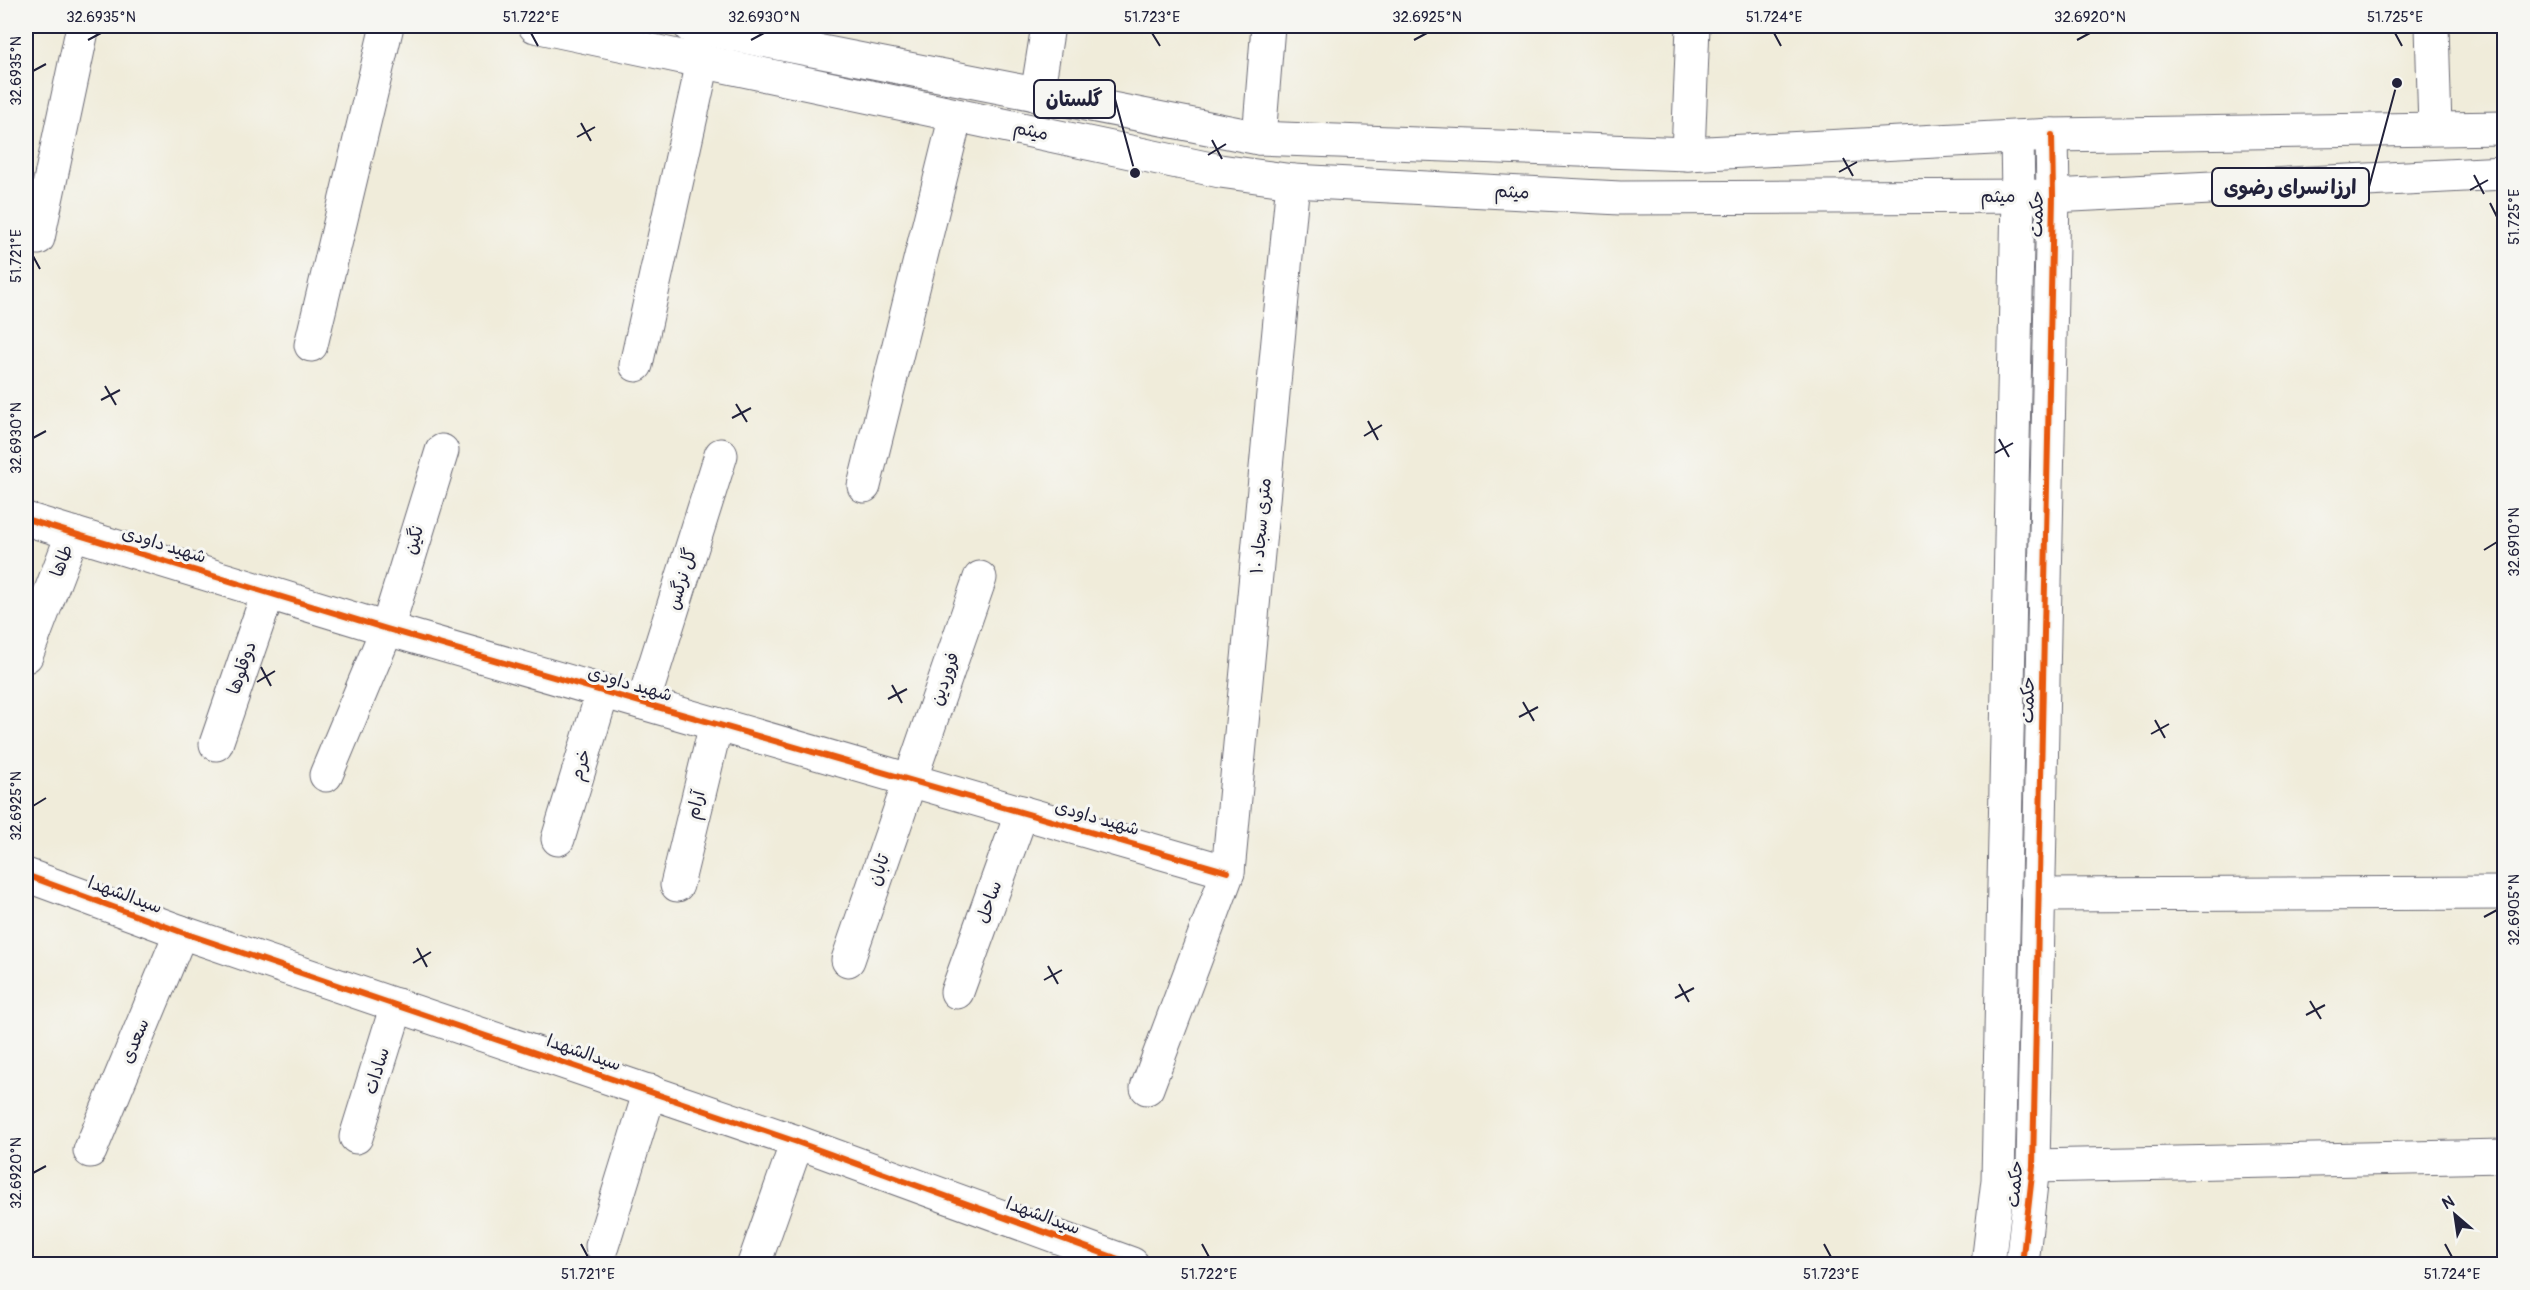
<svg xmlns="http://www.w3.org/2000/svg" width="2530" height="1290" viewBox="0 0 2530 1290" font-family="Pangolin,'Playpen Sans Arabic',sans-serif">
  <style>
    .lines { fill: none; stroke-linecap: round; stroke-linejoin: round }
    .minor-casing { stroke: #6a6973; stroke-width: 35 }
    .major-casing { stroke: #6a6973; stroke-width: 35 }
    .minor { stroke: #fff; stroke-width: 33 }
    .major { stroke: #fff; stroke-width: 33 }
    .cycleway-casing { stroke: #f6f6f2; stroke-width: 10 }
    .cycleway { stroke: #e8590c; stroke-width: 6 }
    .ticks { fill: none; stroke: #22223b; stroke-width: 2 }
    .labels { text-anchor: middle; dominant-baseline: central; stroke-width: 6; stroke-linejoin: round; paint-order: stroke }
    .street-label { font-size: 18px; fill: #22223b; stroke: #f6f6f2 }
    .leader { fill: none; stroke: #22223b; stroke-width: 2 }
    .callout-dot { fill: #22223b; stroke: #f6f6f2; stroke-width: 2 }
    .callout { fill: #f6f6f2; stroke: #22223b; stroke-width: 2 }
    .callout-label { font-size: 20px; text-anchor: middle; font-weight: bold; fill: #22223b }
    .neatline { fill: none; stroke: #22223b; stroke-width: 2 }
    .ticks-label { font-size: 15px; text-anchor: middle; fill: #22223b }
  </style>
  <rect width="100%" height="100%" fill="#f6f6f2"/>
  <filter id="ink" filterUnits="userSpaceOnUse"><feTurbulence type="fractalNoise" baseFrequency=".0167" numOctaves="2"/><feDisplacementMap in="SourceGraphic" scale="12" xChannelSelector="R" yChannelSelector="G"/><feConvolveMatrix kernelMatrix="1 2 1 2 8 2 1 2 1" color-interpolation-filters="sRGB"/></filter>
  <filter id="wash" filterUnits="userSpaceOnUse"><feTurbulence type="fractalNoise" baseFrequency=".008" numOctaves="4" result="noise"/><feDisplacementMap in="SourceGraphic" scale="24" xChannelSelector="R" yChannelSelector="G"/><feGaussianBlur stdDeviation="1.35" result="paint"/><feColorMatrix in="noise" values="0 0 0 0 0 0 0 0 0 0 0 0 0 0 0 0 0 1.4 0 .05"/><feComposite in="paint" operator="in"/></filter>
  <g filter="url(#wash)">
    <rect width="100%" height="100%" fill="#f0ecda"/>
  </g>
  <g filter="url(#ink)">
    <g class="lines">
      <g class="minor-casing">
        <g id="minor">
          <polyline points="2432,26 2435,128"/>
          <polyline points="1037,95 1048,26"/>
          <polyline points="1259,138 1268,26"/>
          <polyline points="1688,154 1693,26"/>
          <polyline points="38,238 83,26"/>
          <polyline points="311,345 387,26"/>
          <polyline points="636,365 703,62"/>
          <polyline points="864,486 956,115"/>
          <polyline points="26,519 387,629 1228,872"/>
          <polyline points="26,656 73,533"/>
          <polyline points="643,703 721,455"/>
          <polyline points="216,744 268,593"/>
          <polyline points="326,775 387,629 442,451"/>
          <polyline points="558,839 603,691"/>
          <polyline points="26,875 181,932 797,1142 1132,1264"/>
          <polyline points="677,885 716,724"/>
          <polyline points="2038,895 2504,893"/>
          <polyline points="848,960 980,578"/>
          <polyline points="957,992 1022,812"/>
          <polyline points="1147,1088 1228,872 1293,181"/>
          <polyline points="356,1137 397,1005"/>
          <polyline points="90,1151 181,932"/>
          <polyline points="2033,1166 2504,1156"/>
          <polyline points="602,1246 650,1091"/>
          <polyline points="754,1264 797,1142"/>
          <polyline points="1988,1264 1998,1180 2018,196 2017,137"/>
          <polyline points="2022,1264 2033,1166 2053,196 2052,135"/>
        </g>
      </g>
      <g class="major-casing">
        <g id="major">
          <polyline points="535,26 1220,171 1293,181 1620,198 2053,196 2504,173"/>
          <polyline points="690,26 1259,138 1688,154 2052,135 2504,128"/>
        </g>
      </g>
      <use href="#minor" class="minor"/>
      <use href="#major" class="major"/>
      <g class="cycleway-casing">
        <g id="cycleway">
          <polyline points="26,519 387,629 1228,872"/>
          <polyline points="26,875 181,932 797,1142 1132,1264"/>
          <polyline points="2022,1264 2033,1166 2053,196 2052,135"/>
        </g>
      </g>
      <use href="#cycleway" class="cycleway"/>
    </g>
  </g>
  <path class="ticks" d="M531 33 538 46M1152 33 1160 46M1774 33 1781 46M2395 33 2402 46M88 40 101 33M751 40 764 33M1414 40 1427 33M2077 40 2090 33M33 71 46 64M581 123 591 141M577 137 595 127M1212 140 1222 159M1208 155 1226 144M1843 158 1853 176M1839 172 1857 162M2474 175 2484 194M2470 190 2488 180M2490 203 2497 217M33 256 40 269M105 386 116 405M101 400 120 390M736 404 747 422M732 418 751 408M1368 421 1378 440M1364 436 1382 425M33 438 46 431M1999 439 2009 457M1995 453 2013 443M2484 550 2497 542M261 667 271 686M257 682 275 671M892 685 902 703M888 699 907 689M1523 702 1534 721M1519 717 1538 707M2155 720 2165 738M2151 734 2169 724M33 806 46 798M2484 917 2497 910M417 948 427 967M413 963 431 952M1048 966 1058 984M1044 980 1062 970M1679 984 1689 1002M1675 998 1694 988M2310 1001 2321 1019M2306 1015 2325 1005M33 1173 46 1166M581 1244 588 1257M1202 1244 1209 1257M1824 1244 1831 1257M2445 1244 2452 1257"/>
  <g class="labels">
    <g class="street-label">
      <text transform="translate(1031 131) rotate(12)">میثم</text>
      <text transform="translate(1512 192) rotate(3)">میثم</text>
      <text x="1998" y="196">میثم</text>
      <text transform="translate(2037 214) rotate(-89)">حکمت</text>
      <text transform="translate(1261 526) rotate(-85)">۱۰ متری سجاد</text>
      <text transform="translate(414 540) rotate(-73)">نگین</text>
      <text transform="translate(164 545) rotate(17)">شهید داودی</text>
      <text transform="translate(62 561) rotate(-69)">طاها</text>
      <text transform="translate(682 579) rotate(-73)">گل نرگس</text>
      <text transform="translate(242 668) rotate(-71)">دوقلوها</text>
      <text transform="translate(945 679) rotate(-71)">فروردین</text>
      <text transform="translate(630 684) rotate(16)">شهید داودی</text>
      <text transform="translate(2028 700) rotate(-89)">حکمت</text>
      <text transform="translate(581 765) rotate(-73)">خرم</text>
      <text transform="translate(696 805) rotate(-76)">آرام</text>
      <text transform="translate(1097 818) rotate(16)">شهید داودی</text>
      <text transform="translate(879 870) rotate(-71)">تابان</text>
      <text transform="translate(125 895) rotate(20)">سیدالشهدا</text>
      <text transform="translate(989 902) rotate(-70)">ساحل</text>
      <text transform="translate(135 1041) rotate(-67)">سعدی</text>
      <text transform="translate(584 1053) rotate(19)">سیدالشهدا</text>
      <text transform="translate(377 1071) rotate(-73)">سادات</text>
      <text transform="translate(2015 1184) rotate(-85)">حکمت</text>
      <text transform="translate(1043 1216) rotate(20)">سیدالشهدا</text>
    </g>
  </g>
  <path class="leader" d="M1135 173L1115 99M2397 83L2369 187"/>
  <g class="callout-dot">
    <circle cx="1135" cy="173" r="6"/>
    <circle cx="2397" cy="83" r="6"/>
  </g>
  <g class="callout">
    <rect x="1034" y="80" width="81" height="38" rx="6"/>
    <rect x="2212" y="168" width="157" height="38" rx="6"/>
  </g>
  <g class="callout-label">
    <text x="1074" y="106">گلستان</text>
    <text x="2290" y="194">ارزانسرای رضوی</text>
  </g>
  <rect width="2530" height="1290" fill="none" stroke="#f6f6f2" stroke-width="66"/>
  <g transform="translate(2455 1215) rotate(331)" stroke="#f6f6f2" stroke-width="4.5" paint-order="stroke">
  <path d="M0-4.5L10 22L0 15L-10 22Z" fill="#22223b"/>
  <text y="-9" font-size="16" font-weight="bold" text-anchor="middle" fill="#22223b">N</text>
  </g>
  <rect x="33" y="33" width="2464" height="1224" class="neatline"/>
  <g class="ticks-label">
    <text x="101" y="22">32.6935°N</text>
    <text x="531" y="22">51.722°E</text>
    <text x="764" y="22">32.6930°N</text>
    <text x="1152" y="22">51.723°E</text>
    <text x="1427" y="22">32.6925°N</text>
    <text x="1774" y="22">51.724°E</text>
    <text x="2090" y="22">32.6920°N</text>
    <text x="2395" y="22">51.725°E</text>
    <text transform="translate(16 71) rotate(-90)" y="5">32.6935°N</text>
    <text transform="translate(2514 217) rotate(-90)" y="5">51.725°E</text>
    <text transform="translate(16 256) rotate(-90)" y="5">51.721°E</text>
    <text transform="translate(16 438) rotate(-90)" y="5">32.6930°N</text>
    <text transform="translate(2514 542) rotate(-90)" y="5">32.6910°N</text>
    <text transform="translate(16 806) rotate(-90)" y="5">32.6925°N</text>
    <text transform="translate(2514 910) rotate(-90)" y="5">32.6905°N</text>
    <text transform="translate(16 1173) rotate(-90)" y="5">32.6920°N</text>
    <text x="588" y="1279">51.721°E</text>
    <text x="1209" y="1279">51.722°E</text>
    <text x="1831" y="1279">51.723°E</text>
    <text x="2452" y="1279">51.724°E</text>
  </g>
</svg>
